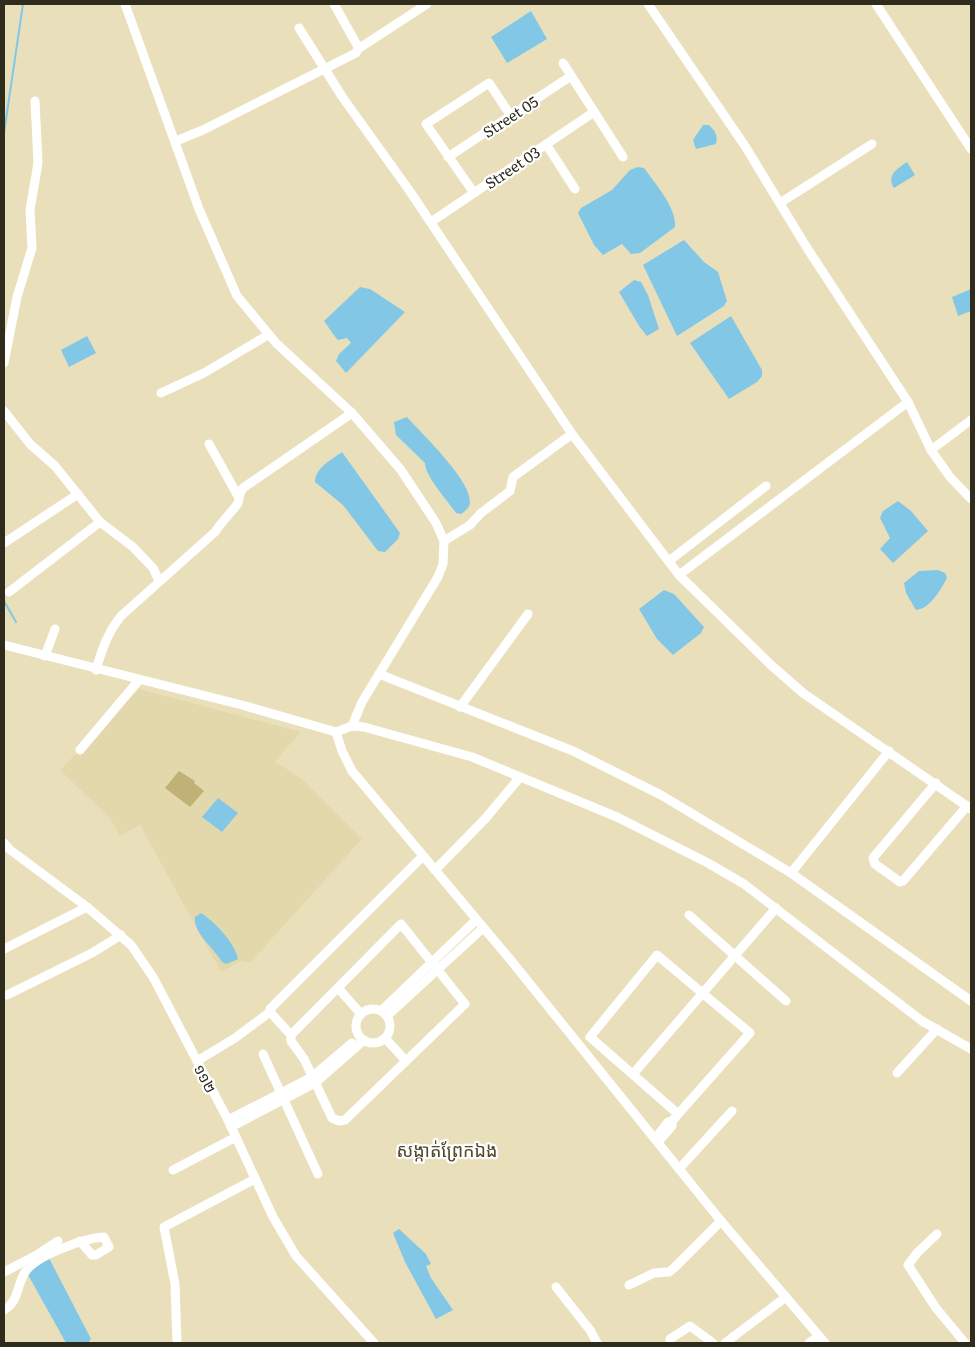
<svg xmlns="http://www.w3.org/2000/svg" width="975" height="1347" viewBox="0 0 975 1347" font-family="Literata,'Noto Sans Khmer',serif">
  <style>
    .built { fill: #e3d8ab }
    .green { fill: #c0b176 }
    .water { fill: #82c7e6 }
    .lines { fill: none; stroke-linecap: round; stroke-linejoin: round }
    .stream { stroke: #82c7e6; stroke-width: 2 }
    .minor { stroke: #fff; stroke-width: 9 }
    .labels { text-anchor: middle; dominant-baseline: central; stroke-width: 4.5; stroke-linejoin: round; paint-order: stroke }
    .street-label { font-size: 15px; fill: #2f2b1d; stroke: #fff }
    .quarter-label { font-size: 18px; fill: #524929; stroke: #fff }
  </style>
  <rect width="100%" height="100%" fill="#e9e0bb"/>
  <polygon class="built" points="139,689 301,732 275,761 304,781 362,839 250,963 240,961 221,972 140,825 120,836 110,818 60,770"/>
  <polygon class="green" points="179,771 195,781 194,783 204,791 190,807 165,788"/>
  <g class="water">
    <polygon points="531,11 547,39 507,63 491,37"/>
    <path d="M703 125H709C715 131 718 135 716 144L696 149 693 140Z"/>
    <path d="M907 162 915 175 894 188C886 175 897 169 907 162Z"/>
    <path d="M638 167 644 168C655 184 676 206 675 227L640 253 631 254 622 244 603 255 594 245 578 213 581 208 612 190 630 170Z"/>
    <polygon points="684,240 704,262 718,272 727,301 724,306 677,336 643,265"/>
    <polygon points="634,280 641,282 648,295 659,329 647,336 639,326 619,292"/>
    <polygon points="360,287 370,289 405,312 346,373 336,361 339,354 351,343 347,338 338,340 336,338 324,321"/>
    <polygon points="971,289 971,311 958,316 952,297"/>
    <polygon points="731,316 762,370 762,376 757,382 729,399 690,343"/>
    <polygon points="87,336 96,353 69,367 61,350"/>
    <path d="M407 417C422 434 471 480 470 502 470 508 465 511 461 514L456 513C447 500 425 476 425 463L396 435 394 422Z"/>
    <path d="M342 452 400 533 398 539 385 552 378 551 343 505 315 482C315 468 331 460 342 452Z"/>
    <polygon points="898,501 911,511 928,531 893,563 880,549 890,538 880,518 883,511"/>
    <path d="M938 570 945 573 947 578C941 589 930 609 916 610L906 593 904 583 919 571Z"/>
    <polygon points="664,590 674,594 704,627 701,633 673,655 657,639 639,609"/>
    <polygon points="218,798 238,813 222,832 202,817"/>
    <path d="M201 913C215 922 235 943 238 959L226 964 222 962C214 948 193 933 195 917Z"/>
    <polygon points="399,1229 426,1254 431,1264 426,1266 431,1278 453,1310 436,1319 405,1262 393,1233"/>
    <polygon points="49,1258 91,1339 88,1343 66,1343 27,1273"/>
  </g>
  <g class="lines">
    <g class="stream">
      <polyline points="4,133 23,4"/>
      <polyline points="4,601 16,622"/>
    </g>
    <g class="minor">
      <polyline points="125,4 199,209 237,296 276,343 352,413 401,470 436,523 444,541 443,564 438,577 362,702 352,726"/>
      <polyline points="648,4 745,146 807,248 908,402 931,450 950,477 971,499"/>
      <polyline points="876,4 971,149"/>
      <polyline points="299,28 343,98 409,190 572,434 679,575 771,665 803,693 971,809"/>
      <polyline points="358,49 427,4"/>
      <polyline points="563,63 623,157"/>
      <polyline points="176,141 203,130 356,53 358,49 357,45 334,4"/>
      <polyline points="546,144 575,189"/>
      <polyline points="448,157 571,76"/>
      <polyline points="474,193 426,124 489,83 511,116"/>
      <polyline points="780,203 872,144"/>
      <polyline points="431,222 594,112"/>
      <polyline points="4,363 17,297 32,248 30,210 38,163 35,101"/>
      <polyline points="161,393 204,373 268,335"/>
      <polyline points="4,411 30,444 55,466 100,522 133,547 153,568 159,581"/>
      <polyline points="209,444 238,496"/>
      <polyline points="931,450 971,420"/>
      <polyline points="444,541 470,525 481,513 510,491 513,477 572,434"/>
      <polyline points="4,543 78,494"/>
      <polyline points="669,561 766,486"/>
      <polyline points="679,575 908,402"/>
      <polyline points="9,592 100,522"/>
      <polyline points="4,645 242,705 336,732 352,726 364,727 472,757 617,817 708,863 744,884 922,1021 971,1049"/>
      <polyline points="45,656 55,629"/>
      <path d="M96 670C102 649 108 632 121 616L215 532C219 525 236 507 238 503 240 497 238 494 243 488L352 413"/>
      <polyline points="379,674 573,751 661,795 791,873 971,1001"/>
      <polyline points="460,707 528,614"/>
      <polyline points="336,732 342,751 352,771 509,958 721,1221 825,1343"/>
      <polyline points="80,750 139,680"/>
      <polyline points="936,783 873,858 875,864 900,882 903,881 967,806"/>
      <polyline points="4,843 9,849 87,907 131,945 153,977 228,1120 273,1217 296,1256 374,1343"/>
      <polyline points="435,870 485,819 520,777"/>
      <polyline points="791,873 889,751"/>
      <polyline points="689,915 786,1001"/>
      <polyline points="4,949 87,907"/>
      <polyline points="338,988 361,1014"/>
      <polyline points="7,995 92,953 121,935"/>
      <circle cx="373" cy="1026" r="17"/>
      <polyline points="381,1011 476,920"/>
      <polyline points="387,1016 483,928"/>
      <polyline points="291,1035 401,924 465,1004 345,1120 339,1121 332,1118 304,1059 291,1041 291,1035 270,1012 270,1009 423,856"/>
      <polyline points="385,1038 406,1061"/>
      <polyline points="263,1054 318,1174"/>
      <polyline points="197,1061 235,1038 270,1012"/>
      <polyline points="897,1073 937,1029"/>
      <polyline points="633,1074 776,908"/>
      <polyline points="228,1120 312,1077 352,1043"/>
      <polyline points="672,1121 750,1033 657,955 590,1037 678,1114"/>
      <polyline points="231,1127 315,1083 364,1040"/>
      <polyline points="655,1139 668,1122 672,1121 672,1126 658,1142"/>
      <polyline points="679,1169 732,1111"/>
      <polyline points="173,1170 236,1137"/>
      <polyline points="937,1234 917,1253 908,1265 936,1308 965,1343"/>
      <polyline points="4,1272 35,1256 58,1241"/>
      <polyline points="629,1285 654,1273 669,1272 674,1268 721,1221"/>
      <polyline points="556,1287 590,1330 597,1343"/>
      <path d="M4 1310C19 1301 16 1288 24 1274 33 1256 85 1238 104 1237L109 1247 96 1255H92L80 1241"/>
      <polyline points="177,1343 175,1284 164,1227 255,1179"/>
      <polyline points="670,1343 670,1339 690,1326 713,1343"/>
      <polyline points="725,1343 786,1297"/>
      <polyline points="809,1343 819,1336"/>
    </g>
  </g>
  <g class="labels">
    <g class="street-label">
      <text transform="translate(510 116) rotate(-33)">Street 05</text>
      <text transform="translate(512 167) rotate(-34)">Street 03</text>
      <text transform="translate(206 1078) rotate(62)">១១២</text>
    </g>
    <g class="quarter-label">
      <text x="447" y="1149">សង្កាត់ព្រែកឯង</text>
    </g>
  </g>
  <rect width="975" height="1347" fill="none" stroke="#2f2b1d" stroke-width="10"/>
</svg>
